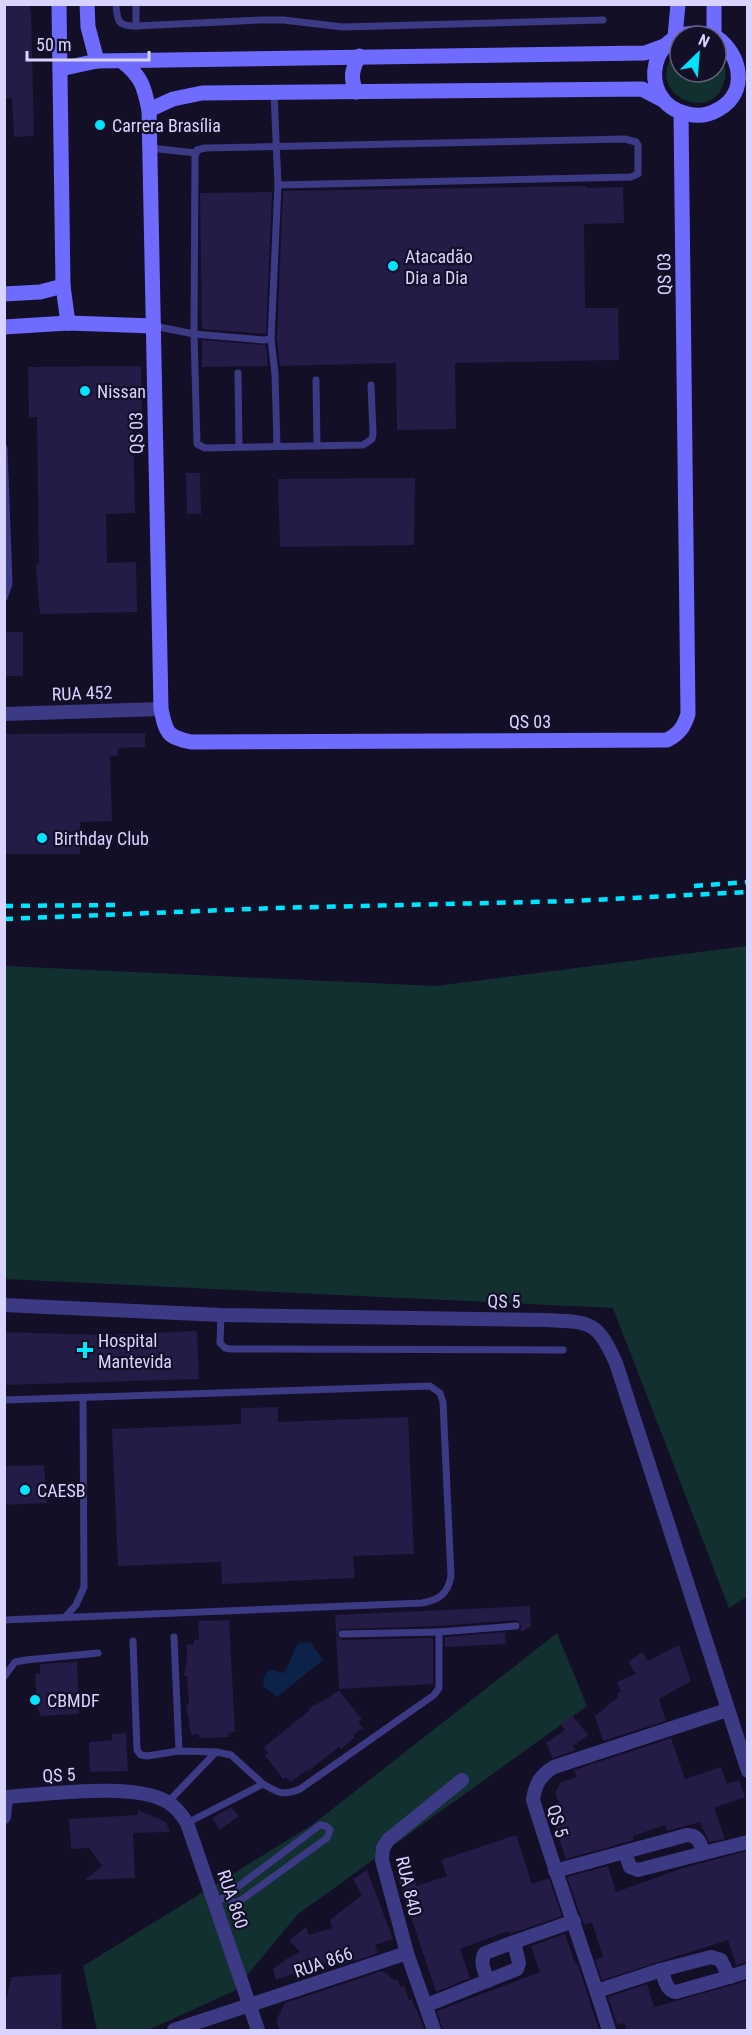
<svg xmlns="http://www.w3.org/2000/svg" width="752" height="2035" viewBox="0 0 752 2035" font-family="'Roboto Condensed',sans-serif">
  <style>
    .green { fill: #12302f }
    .water { fill: #0c2248 }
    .building { fill: #241b47 }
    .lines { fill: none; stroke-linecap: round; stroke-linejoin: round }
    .lane { stroke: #3d3a85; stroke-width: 7 }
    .street { stroke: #3d3a85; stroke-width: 14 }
    .secondary { stroke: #6f6bff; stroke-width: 15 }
    .rail { stroke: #00e5ff; stroke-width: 4.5; stroke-dasharray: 9 8; stroke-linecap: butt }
    .poi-dot { fill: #00e5ff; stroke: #130f26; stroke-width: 2 }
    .labels { text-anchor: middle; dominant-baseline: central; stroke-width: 4.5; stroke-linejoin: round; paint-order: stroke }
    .poi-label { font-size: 18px; fill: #d9d4ff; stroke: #130f26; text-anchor: start }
    .street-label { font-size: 18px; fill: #d9d4ff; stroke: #130f26 }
  </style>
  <rect width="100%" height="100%" fill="#130f26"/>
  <g class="green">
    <path d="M680 49V72H716V52C724 61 728 71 724 82 710 130 636 86 680 49Z"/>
    <polygon points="747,946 748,1596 729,1608 613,1308 5,1279 5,966 435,986"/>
    <polygon points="557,1633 587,1706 298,1914 234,1991 148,2030 97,2030 83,1966 312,1825"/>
  </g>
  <polygon class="water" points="305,1642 311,1643 323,1660 277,1697 263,1686 264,1677 270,1669 284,1673 298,1644"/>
  <g class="building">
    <polygon points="4,4 29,4 31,12 34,136 14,137 12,98 4,98"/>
    <polygon points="586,186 586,188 623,187 624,223 584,224 585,308 618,308 619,360 455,363 456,429 397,430 396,363 280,366 277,339 283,191"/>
    <polygon points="272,192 266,334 202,329 200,193"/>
    <polygon points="202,340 266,345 268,366 202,367"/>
    <polygon points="141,366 142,416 133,419 135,513 106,514 107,563 136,562 137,612 40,614 36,565 39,564 37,417 29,417 28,367"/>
    <polygon points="186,473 200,473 201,514 187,514"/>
    <polygon points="415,478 414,545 280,547 278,479"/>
    <rect x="4" y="632" width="19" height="44"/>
    <polygon points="145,733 145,747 118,748 118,756 110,756 112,821 80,822 80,854 4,854 4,734"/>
    <polygon points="197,1331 199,1379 4,1385 4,1332 102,1335"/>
    <polygon points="278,1407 278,1422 408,1417 414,1554 353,1556 355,1578 222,1584 221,1562 118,1566 112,1429 241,1424 241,1408"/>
    <polygon points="44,1465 47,1503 4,1505 4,1466"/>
    <polygon points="530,1606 531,1626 523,1631 517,1631 521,1629 521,1625 516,1620 439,1626 340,1629 336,1635 342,1640 433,1638 433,1684 339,1689 335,1615"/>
    <polygon points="229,1620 235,1732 228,1733 229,1737 199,1738 199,1734 191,1735 186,1704 189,1704 187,1676 184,1676 187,1658 187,1645 194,1644 194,1640 199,1640 198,1621"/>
    <polygon points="505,1632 506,1644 445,1647 445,1637"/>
    <polygon points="679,1645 691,1681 659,1699 666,1721 603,1741 595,1716 618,1697 617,1693 621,1692 617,1682 636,1674 628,1662 642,1652 648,1661"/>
    <polygon points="77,1662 79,1714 41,1716 37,1708 35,1674 40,1673 40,1664"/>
    <polygon points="339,1690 362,1720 358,1722 363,1728 353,1735 355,1737 341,1749 339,1747 308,1771 307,1770 290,1782 286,1777 283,1779 265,1755 268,1753 264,1747 310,1710 309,1708 325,1700"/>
    <polygon points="572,1715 588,1735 573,1746 576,1750 553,1758 546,1743 565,1730 560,1724"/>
    <polygon points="126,1733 128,1771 90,1772 89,1742 112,1740 112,1734"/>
    <polygon points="671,1738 685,1779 721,1767 727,1784 739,1780 745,1797 714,1808 725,1839 709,1842 700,1822 667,1831 665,1825 633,1836 634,1840 566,1859 548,1806 559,1802 555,1793 561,1782 577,1777 574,1770"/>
    <polygon points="231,1807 239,1816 220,1830 212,1818"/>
    <polygon points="138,1810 166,1822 170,1832 133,1833 135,1878 85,1880 102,1866 89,1848 71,1849 69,1819 138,1815"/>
    <polygon points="516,1835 532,1884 549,1878 562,1916 525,1929 509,1933 508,1931 460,1949 470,1978 436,1992 397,1875 412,1870 417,1886 447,1876 441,1860"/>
    <polygon points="747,1851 747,1962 736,1965 728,1940 602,1980 595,1960 603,1957 592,1922 584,1925 567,1877 608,1866 616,1892 683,1868"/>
    <polygon points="367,1870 393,1939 375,1945 378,1953 361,1959 344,1964 342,1957 276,1980 273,1969 288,1958 300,1952 289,1940 306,1927 309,1935 332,1928 330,1920 362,1895 353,1879"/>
    <polygon points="565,1934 575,1963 578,1965 599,2030 443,2031 437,2011 540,1972 531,1946"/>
    <polygon points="382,1971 388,1974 390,1978 398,1980 400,1987 404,1985 409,2000 412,1999 425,2031 280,2031 276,2021 285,2003"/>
    <polygon points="61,1974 62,2031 4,2031 4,2012 11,1977"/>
    <polygon points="747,1981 747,2031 627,2031 624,2023 617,2025 608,1997 647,1984 654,2007"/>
  </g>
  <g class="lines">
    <g class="lane">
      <path d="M116 4C117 22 118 26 136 26L261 20H283L343 27 603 20"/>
      <polyline points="136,26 136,4"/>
      <polyline points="274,93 278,185 271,339 275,374 277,446"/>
      <polyline points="150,148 196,153"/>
      <polyline points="278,185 631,177 638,174 638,145 636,142 625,139 205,148 197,150 195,157 194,334 197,444 205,448 363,445 372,439 373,433 371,385"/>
      <polyline points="154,326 194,334 264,340 271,339"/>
      <polyline points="238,373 239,447"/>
      <polyline points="316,380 317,446"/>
      <polyline points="4,448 9,584 4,598"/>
      <polyline points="221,1315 220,1343 225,1348 231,1349 563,1350"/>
      <path d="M4 1400 430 1386 440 1393 443 1402 451 1576C448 1594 439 1600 422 1603L4 1620"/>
      <polyline points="66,1616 76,1605 84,1587 83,1398"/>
      <polyline points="439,1632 516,1626"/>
      <polyline points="174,1637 179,1751"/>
      <polyline points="133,1641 137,1750 141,1755 147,1756 179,1751 216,1752 231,1755 263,1784 187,1823"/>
      <polyline points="4,1677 15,1662 26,1660 98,1653"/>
      <path d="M263 1784C278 1793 284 1796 300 1789L434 1695 439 1688V1632L342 1634"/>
      <polyline points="168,1802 216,1752"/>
      <polyline points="215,1904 316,1828 320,1825 326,1826 330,1830 327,1838 237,1903 231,1901 227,1895"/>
    </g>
    <g class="street">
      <polyline points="4,714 161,709"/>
      <path d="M4 1305 221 1315 547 1320C591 1322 597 1321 616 1363L748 1771"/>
      <path d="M4 1797C45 1795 136 1781 169 1803 177 1808 182 1815 187 1823L258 2030"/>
      <polyline points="4,1817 6,1797"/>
      <polyline points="625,1852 630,1867 638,1870 704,1853"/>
      <path d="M555 1871 687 1835C699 1835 700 1844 704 1853L748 1842"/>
      <path d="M661 1970C665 1979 666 1991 676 1992L729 1977"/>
      <path d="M488 1981C485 1972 479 1962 485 1953L514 1942"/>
      <polyline points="597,1991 661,1970 711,1957 721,1960 729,1977 748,1971"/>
      <polyline points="427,2005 517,1969 519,1963 514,1942 574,1921"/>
      <polyline points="174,2030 407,1953"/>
      <polyline points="434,2030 407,1953 382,1860 383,1848 388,1840 462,1780"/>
      <path d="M609 2030C585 1954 557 1878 533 1800 535 1785 540 1775 554 1767L727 1710"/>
    </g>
    <g class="secondary">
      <polyline points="59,4 63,286 68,323"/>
      <polyline points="87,4 88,27 97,61"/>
      <polyline points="714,4 714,36"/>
      <path d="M714 36C649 16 633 103 688 114 699 117 709 115 719 109 749 92 741 54 716 37"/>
      <polyline points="675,37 678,4"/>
      <path d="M123 62C142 77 144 87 149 110L161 709C166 733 167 737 191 742L667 740C679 734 684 727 688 714L681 113"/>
      <polyline points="60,69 97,61 645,53 664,46"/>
      <path d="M356 92C350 77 352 70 359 56"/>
      <polyline points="149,110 173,99 202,93 642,89 663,100"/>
      <polyline points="4,294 40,292 63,286"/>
      <polyline points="4,327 68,323 154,326"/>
    </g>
    <g class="rail">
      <polyline points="694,886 748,882"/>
      <polyline points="4,906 118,905"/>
      <polyline points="4,919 275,908 573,901 748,892"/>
    </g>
  </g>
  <g class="poi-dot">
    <circle cx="100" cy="125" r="6"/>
    <circle cx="393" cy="266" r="6"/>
    <circle cx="85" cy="391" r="6"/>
    <circle cx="42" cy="838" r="6"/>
    <path d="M82 1341h6v6h6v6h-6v6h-6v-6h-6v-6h6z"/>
    <circle cx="25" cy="1490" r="6"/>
    <circle cx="35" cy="1700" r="6"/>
  </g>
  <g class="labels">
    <g class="poi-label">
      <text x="112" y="125">Carrera Brasília</text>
      <text x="405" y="256">Atacadão<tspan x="405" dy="21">Dia a Dia</tspan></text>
      <text x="97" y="391">Nissan</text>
      <text x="54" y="838">Birthday Club</text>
      <text x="98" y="1340">Hospital<tspan x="98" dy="21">Mantevida</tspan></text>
      <text x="37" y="1490">CAESB</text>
      <text x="47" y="1700">CBMDF</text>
    </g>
    <g class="street-label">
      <text transform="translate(664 274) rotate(-91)">QS 03</text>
      <text transform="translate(136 433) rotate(-91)">QS 03</text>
      <text transform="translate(82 693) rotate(-2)">RUA 452</text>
      <text x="530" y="721">QS 03</text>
      <text transform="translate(504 1301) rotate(1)">QS 5</text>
      <text transform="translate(59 1775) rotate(-3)">QS 5</text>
      <text transform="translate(558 1821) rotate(73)">QS 5</text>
      <text transform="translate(409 1886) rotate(77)">RUA 840</text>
      <text transform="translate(233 1899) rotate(71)">RUA 860</text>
      <text transform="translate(323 1962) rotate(-19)">RUA 866</text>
    </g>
  </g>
  <rect width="752" height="2035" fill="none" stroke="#d9d4ff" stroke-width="12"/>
  <g transform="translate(698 54) rotate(25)"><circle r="28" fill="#130f26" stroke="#625e7d" stroke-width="1.5"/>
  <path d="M0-4.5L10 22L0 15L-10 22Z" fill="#00e5ff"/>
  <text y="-9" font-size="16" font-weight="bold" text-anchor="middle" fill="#d9d4ff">N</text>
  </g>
  <path d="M27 51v9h122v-9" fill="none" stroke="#d9d4ff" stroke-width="3"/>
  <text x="36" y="51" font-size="18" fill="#d9d4ff" stroke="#130f26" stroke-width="4.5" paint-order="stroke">50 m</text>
</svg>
